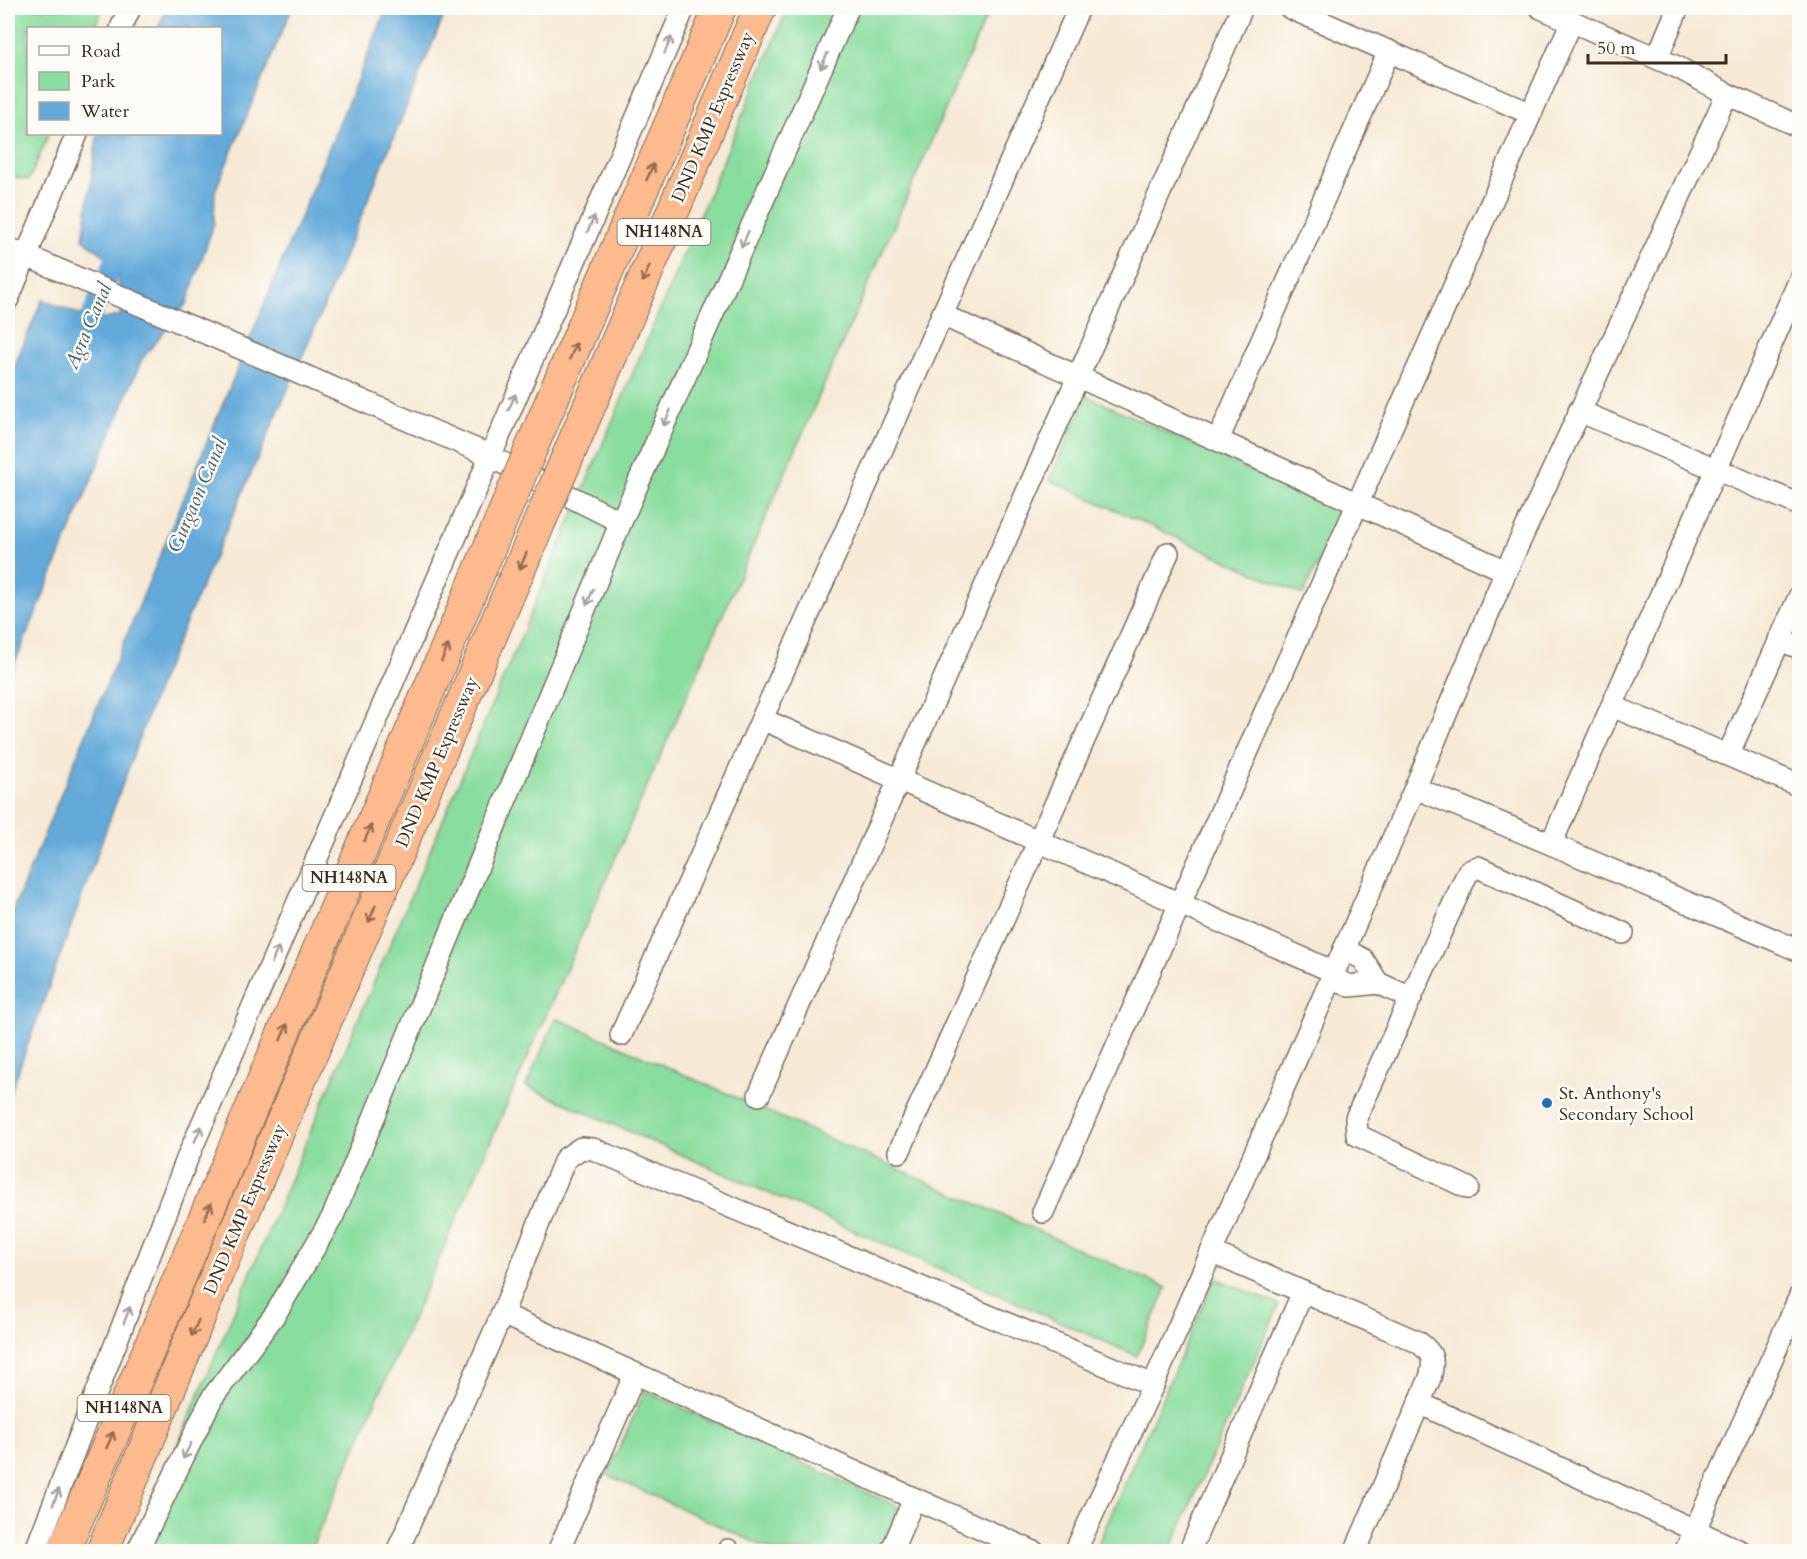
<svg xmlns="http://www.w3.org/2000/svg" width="1807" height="1559" viewBox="0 0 1807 1559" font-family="Cardo,serif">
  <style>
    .green { fill: #89dd9f; stroke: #62845e; stroke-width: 1.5 }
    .water { fill: #63aada; stroke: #4f6a7c; stroke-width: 1.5 }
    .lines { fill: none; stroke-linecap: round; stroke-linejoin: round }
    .canal { stroke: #63aada; stroke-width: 20 }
    .minor-casing { stroke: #7c6d5e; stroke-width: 24 }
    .highway-casing { stroke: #7c6d5e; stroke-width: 34 }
    .minor { stroke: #fff; stroke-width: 21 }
    .highway { stroke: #fcba8e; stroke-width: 32 }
    .highway-bridge-casing { stroke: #7c6d5e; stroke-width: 34; stroke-linecap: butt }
    .highway-bridge { stroke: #fcba8e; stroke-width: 32 }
    .oneway { stroke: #a79f9a }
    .oneway2 { stroke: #926b50 }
    .poi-dot { fill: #1f6fb2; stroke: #fdfcf7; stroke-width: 2 }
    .labels { text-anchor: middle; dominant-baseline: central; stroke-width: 5; stroke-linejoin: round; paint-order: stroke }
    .shield { fill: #fdfcf7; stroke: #75695f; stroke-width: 1.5 }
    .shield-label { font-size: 16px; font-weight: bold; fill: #3b2a1e }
    .street-label { font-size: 18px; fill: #3b2a1e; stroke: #fdfcf7 }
    .poi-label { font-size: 18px; fill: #3b2a1e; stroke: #fdfcf7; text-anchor: start }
    .water-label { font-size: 20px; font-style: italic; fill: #4b5d69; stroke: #fdfcf7 }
  </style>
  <rect width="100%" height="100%" fill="#fdfcf7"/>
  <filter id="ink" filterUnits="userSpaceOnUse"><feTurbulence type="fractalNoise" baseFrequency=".0167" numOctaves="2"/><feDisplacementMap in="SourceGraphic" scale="12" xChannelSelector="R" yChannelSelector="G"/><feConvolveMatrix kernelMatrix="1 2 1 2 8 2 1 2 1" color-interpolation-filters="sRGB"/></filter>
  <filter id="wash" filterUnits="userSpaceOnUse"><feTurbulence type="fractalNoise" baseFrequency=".008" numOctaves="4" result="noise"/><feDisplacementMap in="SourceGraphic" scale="24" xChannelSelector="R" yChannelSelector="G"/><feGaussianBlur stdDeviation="1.35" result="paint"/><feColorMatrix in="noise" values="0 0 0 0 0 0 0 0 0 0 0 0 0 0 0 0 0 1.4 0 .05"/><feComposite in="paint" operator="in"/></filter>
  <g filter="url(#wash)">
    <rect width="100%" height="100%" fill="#f6e9d5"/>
    <g class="green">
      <polygon points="8,8 103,8 94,28 28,28 28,134 49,134 29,180 8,176"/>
      <polygon points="788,8 990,8 310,1551 132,1552"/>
      <polygon points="1087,396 1341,512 1303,595 1049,480"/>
      <polygon points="556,1018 1167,1288 1137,1356 526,1086"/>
      <polygon points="1215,1278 1279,1305 1170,1551 1095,1551"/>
      <polygon points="645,1391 899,1507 879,1551 774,1551 607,1475"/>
    </g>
    <g class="water">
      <polygon points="167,8 292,8 215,191 214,223 187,303 142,359 8,680 8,381 42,300 97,321 121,315 118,266 83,239 97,137 100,134 220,134 220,28 158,28"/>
      <polygon points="387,8 447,8 322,311 159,684 8,1099 8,922"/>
    </g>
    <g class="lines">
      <polyline class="canal" points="80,344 124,238"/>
    </g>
  </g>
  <g filter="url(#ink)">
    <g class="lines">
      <g class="minor-casing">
        <g id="minor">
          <polyline points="1290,8 1529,113"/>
          <polyline points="1541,8 1677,67 1727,94 1800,127"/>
          <polyline points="121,28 130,8"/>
          <polyline points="1657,58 1678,8"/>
          <polyline points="8,248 477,450 621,522"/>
          <polyline points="8,299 77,134"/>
          <polyline points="942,315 1506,571"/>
          <polyline points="1579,411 1800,505"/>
          <polyline points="1218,440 1389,51"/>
          <polyline points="1779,640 1800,648"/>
          <polyline points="1612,706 1800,786"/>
          <polyline points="762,719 1334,972"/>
          <polyline points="1728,755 1800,595"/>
          <polyline points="1415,788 1551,844 1800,951"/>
          <polyline points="1551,844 1800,279"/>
          <polyline points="1344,949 1363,959 1378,983"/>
          <polyline points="1331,978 1350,986 1378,983 1411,998"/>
          <polyline points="621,1035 1079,8"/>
          <polyline points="759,1095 1242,8"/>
          <polyline points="899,1152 1168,553"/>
          <polyline points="1468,1188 1357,1135 1356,1118 1468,872 1478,867 1623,933"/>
          <polyline points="1043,1212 1572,21"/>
          <path d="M1211 1252 1418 1342C1433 1353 1435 1359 1430 1378L1355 1552"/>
          <polyline points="502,1314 1034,1552"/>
          <polyline points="1419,1403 1742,1552"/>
          <polyline points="35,1552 187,1159 684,8"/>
          <polyline points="137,1552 212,1398 276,1313 333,1216 621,522 848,8"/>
          <polyline points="397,1552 502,1314 565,1159 581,1148 593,1149 1153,1385"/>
          <polyline points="558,1552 635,1374"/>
          <polyline points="727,1552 728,1550"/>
          <polyline points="891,1552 914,1499"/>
          <polyline points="1075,1552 1153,1385 1415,788 1506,571 1727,94"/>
          <polyline points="1189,1552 1303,1292"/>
          <polyline points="1685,1552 1800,1296"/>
        </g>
      </g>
      <g class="highway-casing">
        <g id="highway">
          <polyline points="533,444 720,8"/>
          <polyline points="568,456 760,8"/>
          <polyline points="63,1552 513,492"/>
          <polyline points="102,1552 217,1274 546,507"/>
        </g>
      </g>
      <use href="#minor" class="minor"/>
      <use href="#highway" class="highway"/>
      <g class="highway-bridge-casing">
        <g id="highway-bridge">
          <polyline points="513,492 533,444"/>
          <polyline points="546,507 568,456"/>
        </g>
      </g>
      <use href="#highway-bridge" class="highway-bridge"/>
    </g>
    <defs><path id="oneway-shaft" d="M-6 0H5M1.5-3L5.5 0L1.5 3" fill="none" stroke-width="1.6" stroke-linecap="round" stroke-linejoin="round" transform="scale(1.5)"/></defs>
    <g class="oneway">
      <use href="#oneway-shaft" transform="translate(668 45) rotate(-67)"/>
      <use href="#oneway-shaft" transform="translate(824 61) rotate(114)"/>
      <use href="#oneway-shaft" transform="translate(591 224) rotate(-66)"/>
      <use href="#oneway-shaft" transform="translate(745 239) rotate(114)"/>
      <use href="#oneway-shaft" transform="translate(512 402) rotate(-66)"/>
      <use href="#oneway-shaft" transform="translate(667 418) rotate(114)"/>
      <use href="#oneway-shaft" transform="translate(590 597) rotate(113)"/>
      <use href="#oneway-shaft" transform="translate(275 955) rotate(-67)"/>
      <use href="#oneway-shaft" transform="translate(198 1134) rotate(-67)"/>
      <use href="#oneway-shaft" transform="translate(127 1315) rotate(-69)"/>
      <use href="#oneway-shaft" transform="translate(187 1451) rotate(117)"/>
      <use href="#oneway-shaft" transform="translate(56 1497) rotate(-69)"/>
    </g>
    <g class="oneway2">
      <use href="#oneway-shaft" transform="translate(650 172) rotate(-67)"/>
      <use href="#oneway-shaft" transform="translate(646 274) rotate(113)"/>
      <use href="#oneway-shaft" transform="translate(573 351) rotate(-67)"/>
      <use href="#oneway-shaft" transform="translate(523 561) rotate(113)"/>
      <use href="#oneway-shaft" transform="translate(445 653) rotate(-67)"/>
      <use href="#oneway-shaft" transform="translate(368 833) rotate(-67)"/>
      <use href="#oneway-shaft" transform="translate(372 914) rotate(113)"/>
      <use href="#oneway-shaft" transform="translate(284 1032) rotate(-67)"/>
      <use href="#oneway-shaft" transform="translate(208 1211) rotate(-67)"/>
      <use href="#oneway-shaft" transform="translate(195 1328) rotate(113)"/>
      <use href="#oneway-shaft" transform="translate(110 1440) rotate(-67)"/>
    </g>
  </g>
  <circle class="poi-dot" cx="1547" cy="1103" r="6"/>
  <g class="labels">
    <g class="shield">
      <rect x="617.5" y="219" width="93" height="26" rx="4.5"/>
      <rect x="302.5" y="865" width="93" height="26" rx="4.5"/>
      <rect x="77.5" y="1395" width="93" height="26" rx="4.5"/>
    </g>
    <g class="shield-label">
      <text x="664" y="232">NH148NA</text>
      <text x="349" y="878">NH148NA</text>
      <text x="124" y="1408">NH148NA</text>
    </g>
    <g class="street-label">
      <text transform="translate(713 117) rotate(-67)">DND KMP Expressway</text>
      <text transform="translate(437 762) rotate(-67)">DND KMP Expressway</text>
      <text transform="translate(245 1209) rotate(-67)">DND KMP Expressway</text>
    </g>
    <g class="poi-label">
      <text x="1559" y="1093">St. Anthony's<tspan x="1559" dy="21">Secondary School</tspan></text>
    </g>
    <g class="water-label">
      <text transform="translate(88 326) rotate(-67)">Agra Canal</text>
      <text transform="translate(197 495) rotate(-67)">Gurgaon Canal</text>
    </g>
  </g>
  <rect width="1807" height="1559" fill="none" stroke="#fdfcf7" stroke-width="30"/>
  <rect x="27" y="27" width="195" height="108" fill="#fdfcf7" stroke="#afa8a0" stroke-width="1.5"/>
  <rect x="39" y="46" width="30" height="9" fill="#ffffff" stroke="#afa8a0" stroke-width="1.5"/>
  <text x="81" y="57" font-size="18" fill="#3b2a1e">Road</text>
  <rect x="39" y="72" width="30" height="18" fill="#89dd9f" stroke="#afa8a0" stroke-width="1.5"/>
  <text x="81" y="87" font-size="18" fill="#3b2a1e">Park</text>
  <rect x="39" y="102" width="30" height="18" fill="#63aada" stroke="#afa8a0" stroke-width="1.5"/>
  <text x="81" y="117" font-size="18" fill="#3b2a1e">Water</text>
  <path d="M1588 54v9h138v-9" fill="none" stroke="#3b2a1e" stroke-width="3"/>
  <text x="1597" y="54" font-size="18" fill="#3b2a1e" stroke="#fdfcf7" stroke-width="4.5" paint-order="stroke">50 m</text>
</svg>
